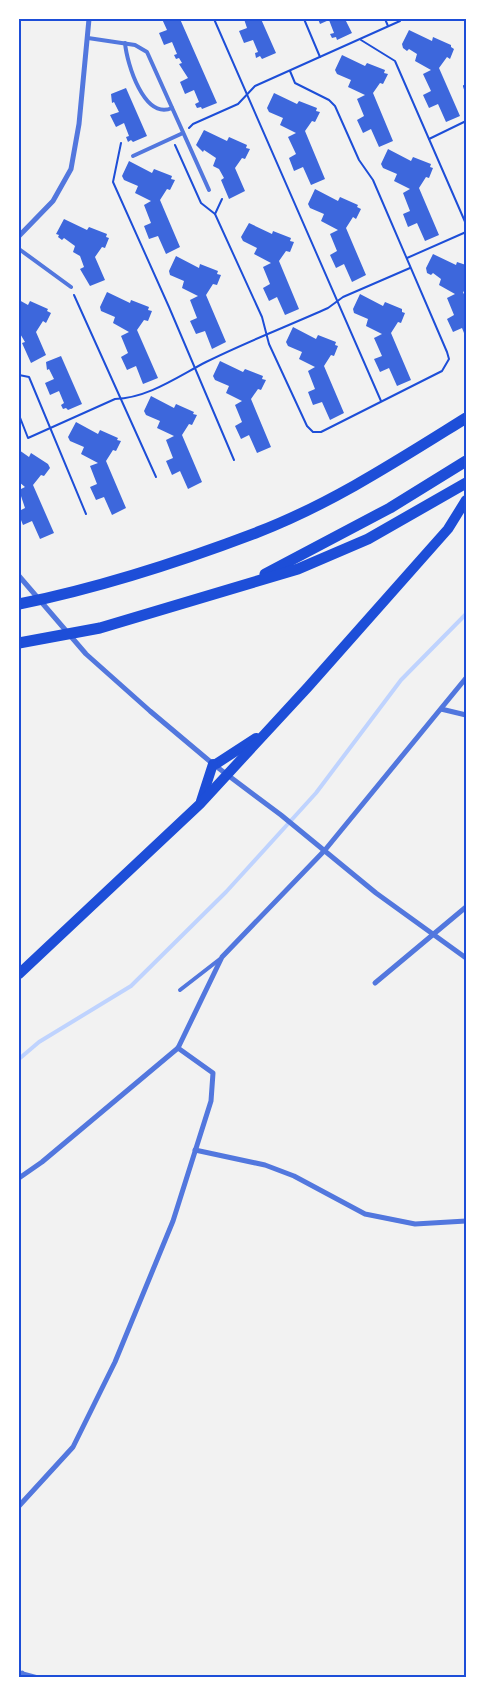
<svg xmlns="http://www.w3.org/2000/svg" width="485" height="1696" viewBox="0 0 485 1696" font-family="'Work Sans',sans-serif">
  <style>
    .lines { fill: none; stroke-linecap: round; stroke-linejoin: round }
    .stream { stroke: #bfd3fe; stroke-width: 4 }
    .building { fill: #3d67dc }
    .path { stroke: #1d4ed8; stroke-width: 2 }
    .service { stroke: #5277de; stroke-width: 4 }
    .minor { stroke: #5277de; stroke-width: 5 }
    .secondary { stroke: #1d4ed8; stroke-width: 10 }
    .trunk { stroke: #1d4ed8; stroke-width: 11 }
    .neatline { fill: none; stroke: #1d4ed8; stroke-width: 2 }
  </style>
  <rect width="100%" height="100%" fill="#f2f2f2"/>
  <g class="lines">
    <polyline class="stream" points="19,1059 39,1042 131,986 226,892 316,793 401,680 466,614"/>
  </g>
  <g class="building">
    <polygon points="162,19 180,19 217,103 202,109 201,107 197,108 195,104 199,102 194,90 185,94 180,82 188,78 179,64 182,63 179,58 176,59 174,55 177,54 172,42 164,45 159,33 167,30"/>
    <polygon points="244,19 261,19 276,53 262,59 260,56 256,58 255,53 258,52 253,40 244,43 239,31 247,28"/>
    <polygon points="318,19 345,19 352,33 337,40 336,37 332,38 330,34 334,33 329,20 320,24"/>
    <polygon points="409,30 432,41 433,37 451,45 451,47 454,49 450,59 447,57 439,68 460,116 446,122 438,104 429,108 423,95 431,91 423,74 431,70 415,61 417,54 409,49 407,51 403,48 402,44"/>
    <polygon points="342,55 365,66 367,63 385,70 384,73 388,74 383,84 380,83 373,93 393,141 379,147 371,129 363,133 357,120 364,116 357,99 365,95 348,87 351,80 337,74 335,70"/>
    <polygon points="126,88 147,136 133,142 131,140 128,142 126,137 129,136 124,123 116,127 110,115 119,112 114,102 112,103 111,94"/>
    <polygon points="274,93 297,104 299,101 317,108 316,111 320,112 315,122 312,121 305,131 325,179 311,185 303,167 294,171 289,158 296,154 288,137 296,133 280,125 283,118 269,112 267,108"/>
    <polygon points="204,130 227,141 229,137 247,145 246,148 250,149 245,159 242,158 235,168 245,191 229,199 221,180 224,178 219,169 213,166 216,158 204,150 203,152 196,145"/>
    <polygon points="388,149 411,161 413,157 431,164 430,167 433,168 429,178 426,177 419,188 439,235 425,241 417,223 408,227 403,214 410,211 403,193 410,189 394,181 397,174 383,168 381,164"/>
    <polygon points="129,161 152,173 154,169 172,176 171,179 175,180 170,190 167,189 160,200 180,247 166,254 158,236 149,239 144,226 151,223 144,205 151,201 135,193 138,186 124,180 122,176"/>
    <polygon points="315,189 338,201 340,197 358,205 357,207 361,209 356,219 353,217 346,228 366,275 352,282 344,264 336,268 330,255 337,251 330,234 338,230 321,221 324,214 310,208 308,204"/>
    <polygon points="64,219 87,230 89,227 107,234 106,237 109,238 105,248 102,247 95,257 105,280 90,286 80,269 84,267 80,256 73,252 75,246 64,238 62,240 58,237 59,235 56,234"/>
    <polygon points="249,223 272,234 273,231 291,238 290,241 294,242 290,252 286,251 279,261 299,309 285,315 277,297 269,301 263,288 270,284 263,267 271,263 254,254 257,248 243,241 241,237"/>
    <polygon points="433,254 456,265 457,262 466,265 466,290 463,292 466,299 466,338 462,328 453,332 447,319 454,315 447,298 455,294 439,285 441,279 433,273 431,275 427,273 426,268"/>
    <polygon points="176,256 199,268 200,264 218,271 217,274 221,275 217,285 213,284 206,295 226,342 212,349 205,331 196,334 190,321 197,318 190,300 198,296 182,288 184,281 170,275 169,271"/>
    <polygon points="107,292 130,303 131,300 149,307 148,310 152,311 148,321 144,320 137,330 158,378 143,384 136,366 127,370 121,357 128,353 121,336 129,332 113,323 115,317 101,311 100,307"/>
    <polygon points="360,294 383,306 385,302 402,309 402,312 405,313 401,323 398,322 391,333 411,380 397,386 389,368 380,372 374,359 382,356 374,338 382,334 366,326 368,319 354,313 353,309"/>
    <polygon points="19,300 28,305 30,301 48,309 47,311 51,313 46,323 43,321 36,332 46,355 31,363 22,343 25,342 19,332"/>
    <polygon points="293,327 316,339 318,335 336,342 335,345 338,346 334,356 331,355 324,366 344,413 330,420 322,402 313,405 308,392 315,389 308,371 315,367 299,359 302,352 288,346 286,342"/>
    <polygon points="61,356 82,404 68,410 66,408 63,409 61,405 64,403 59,391 50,395 45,383 54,379 49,369 47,370 46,362"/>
    <polygon points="220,361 243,372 245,369 263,376 262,379 266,380 261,390 258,389 251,399 271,447 257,453 249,435 241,439 235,426 242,422 235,405 242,401 226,393 229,386 215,380 213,376"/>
    <polygon points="151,396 174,408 176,404 194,412 193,414 197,415 192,425 189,424 182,435 202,482 188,489 180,471 172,475 166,461 173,458 166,440 174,436 157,428 160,421 146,415 144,411"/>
    <polygon points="76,422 98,434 100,430 118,438 117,440 121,441 116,451 113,450 106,461 126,508 112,515 104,497 96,500 90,487 97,484 90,466 98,463 81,454 84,447 70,441 68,437"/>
    <polygon points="19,450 29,457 31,453 48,464 50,468 44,476 41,475 33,485 54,533 40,539 32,521 23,525 19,515 19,511 25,508 19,490 25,487 19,482"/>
  </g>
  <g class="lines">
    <g class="path">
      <polyline points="214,19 381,401"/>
      <polyline points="304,19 320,57"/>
      <polyline points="385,19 388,26"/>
      <polyline points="361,40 395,61 466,224"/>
      <polyline points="464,86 466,93"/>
      <polyline points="189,128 193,124 238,104 255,86 400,21"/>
      <polyline points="429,139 466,121"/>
      <polyline points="121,143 113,182 169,307 234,460"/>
      <polyline points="175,145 201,203 215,214 262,317 269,344 307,426 313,432 321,432 442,371 449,359 447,352 373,180 359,160 335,106 329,100 295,83 290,71"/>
      <polyline points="215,214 222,199"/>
      <polyline points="407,258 466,232"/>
      <polyline points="74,295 156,477"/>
      <polyline points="19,375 29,377 86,514"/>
      <path d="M19 415 28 438 115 399C148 398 177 377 206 362 246 342 288 326 328 308L343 297 410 268"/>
    </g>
    <g class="service">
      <polyline points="88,38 135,45 147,52 209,190"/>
      <path d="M125 43C127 64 144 120 172 108"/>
      <polyline points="133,156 183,133"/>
      <polyline points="19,249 71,287"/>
      <polyline points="180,990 220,959"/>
      <polyline points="21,1673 36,1677"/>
    </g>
    <g class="minor">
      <polyline points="19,236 53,201 71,169 79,124 89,19"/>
      <polyline points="19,576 86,654 150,711 213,764 281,815 376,893 466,958"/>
      <polyline points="441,709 466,715"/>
      <polyline points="375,983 466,907"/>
      <polyline points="195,1150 265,1165 294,1176 365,1214 415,1224 466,1221"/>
      <polyline points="19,1178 42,1162 178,1048 222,957 325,850 466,678"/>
      <polyline points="19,1506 73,1447 115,1362 173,1221 211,1101 213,1073 178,1048"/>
      <polyline points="19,1674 22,1673"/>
    </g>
    <g class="secondary">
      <polyline points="216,764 256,738"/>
      <polyline points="201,801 213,764"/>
      <polyline points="19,974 200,804 308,687 448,529 466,500"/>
    </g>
    <g class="trunk">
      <polyline points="265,574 390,508 466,461"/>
      <path d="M19 604C98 588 182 561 258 532 331 504 400 459 466 418"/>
      <polyline points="19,643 100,628 298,569 368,539 466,483"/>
    </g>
  </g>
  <rect width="485" height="1696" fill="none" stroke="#ffffff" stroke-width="40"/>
  <rect x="20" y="20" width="445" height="1656" class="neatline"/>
</svg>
